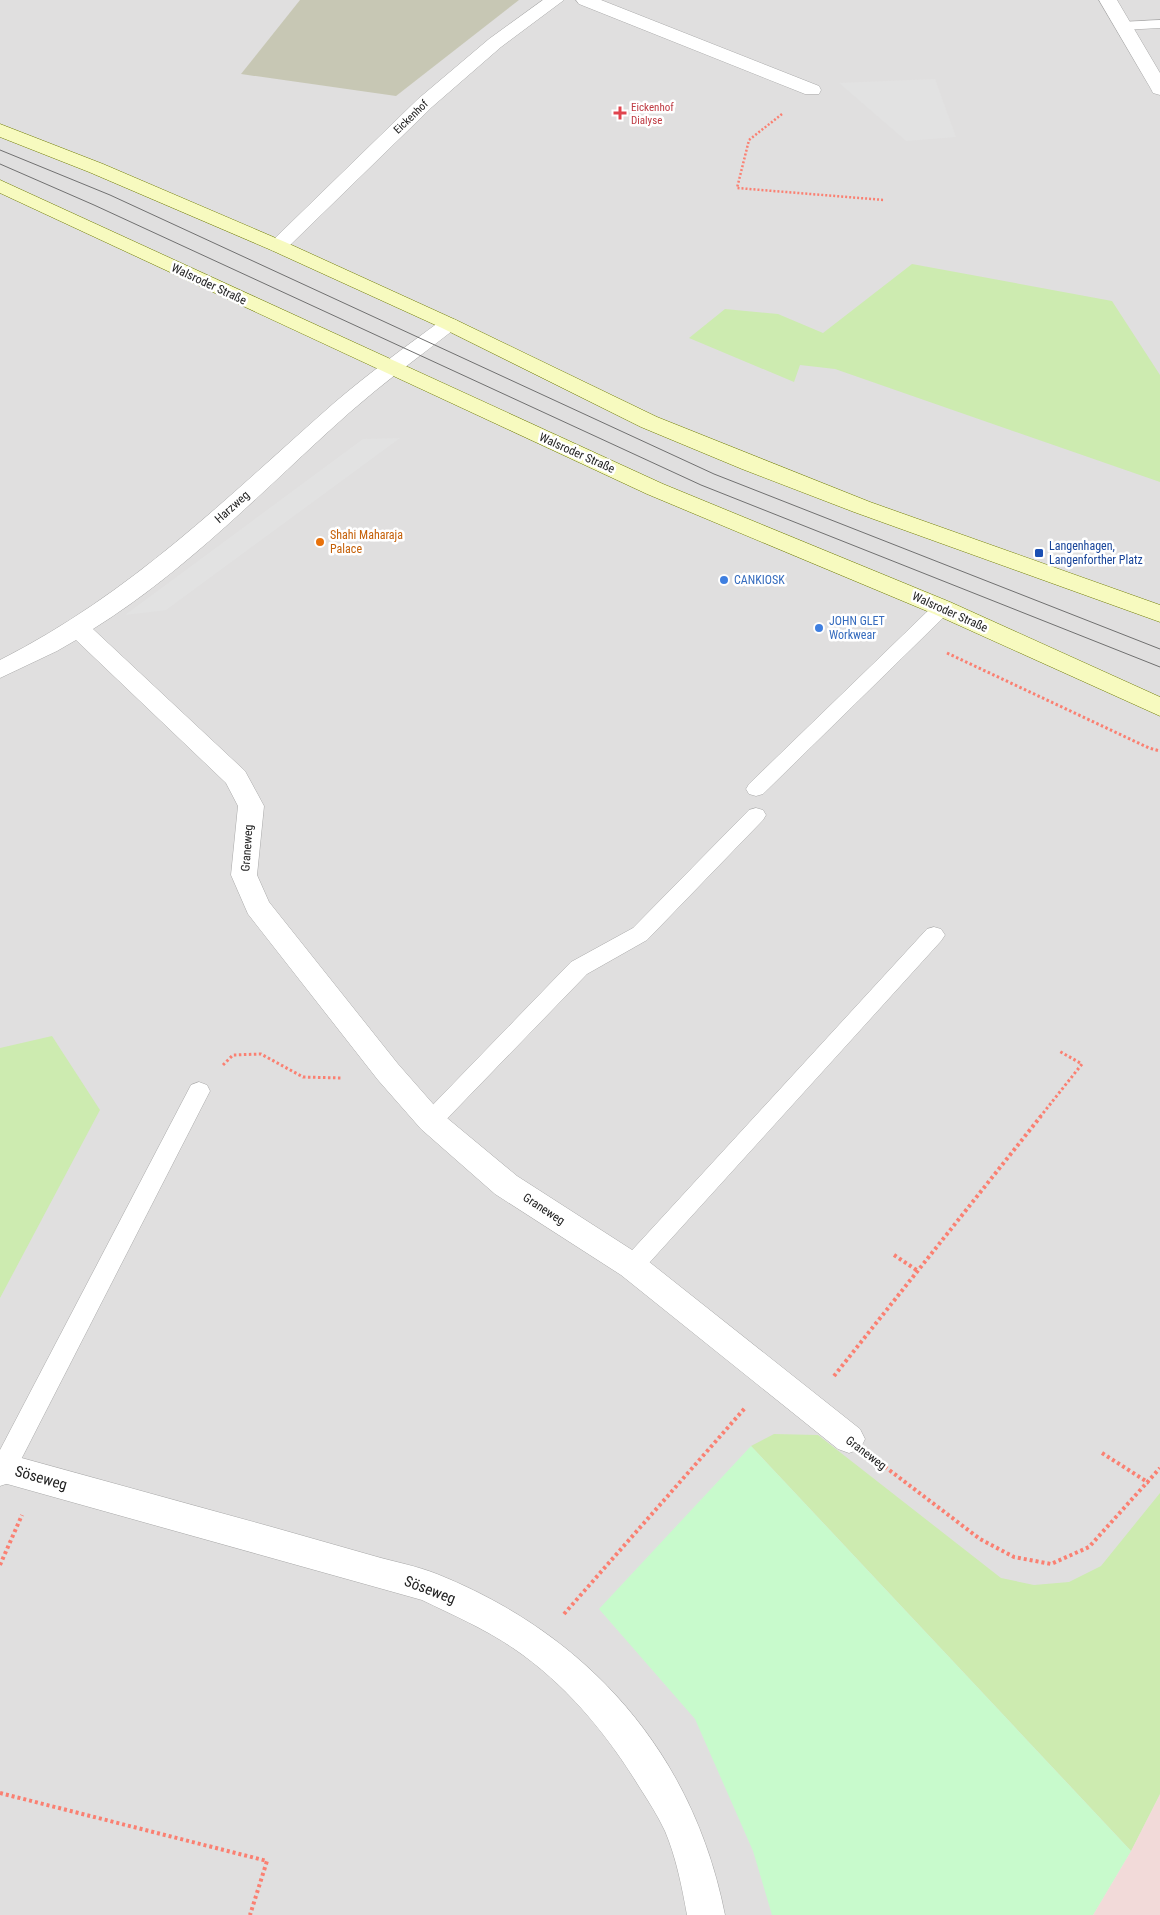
<svg xmlns="http://www.w3.org/2000/svg" width="1160" height="1915" viewBox="0 0 1160 1915" font-family="'Roboto Condensed',sans-serif">
  <style>
    .residential { fill: #e0dfdf }
    .commercial { fill: #f2dad9 }
    .construction { fill: #c7c7b4 }
    .grass { fill: #cdebb0 }
    .park { fill: #c8facc }
    .parking { fill: #e2e2e2 }
    .lines { fill: none; stroke-linecap: round; stroke-linejoin: round }
    .service-casing { stroke: #a9a9a9; stroke-width: 1 }
    .minor-casing { stroke: #a9a9a9; stroke-width: 1 }
    .secondary-casing { stroke: #707d05; stroke-width: 1 }
    .path-far2 { stroke: #fa8072; stroke-width: 2.5; stroke-dasharray: 2 2; stroke-linecap: butt }
    .path-far1 { stroke: #fa8072; stroke-width: 3; stroke-dasharray: 2.5 2.5; stroke-linecap: butt }
    .path { stroke: #fa8072; stroke-width: 4; stroke-dasharray: 3 3; stroke-linecap: butt }
    .service { fill: #fff; fill-rule: evenodd }
    .minor { fill: #fff; fill-rule: evenodd }
    .secondary { fill: #f7fabf; fill-rule: evenodd }
    .tram { stroke: #707070; stroke-width: 1 }
    .health-dot { fill: #e0444e; stroke: #fff; stroke-width: 2 }
    .food-dot { fill: #e8710a; stroke: #fff; stroke-width: 2 }
    .transit-dot { fill: #1a4fb4; stroke: #fff; stroke-width: 2 }
    .shop-dot { fill: #3f7fe0; stroke: #fff; stroke-width: 2 }
    .labels { text-anchor: middle; dominant-baseline: central; stroke-width: 5; stroke-linejoin: round; paint-order: stroke }
    .far-health-label { font-size: 11px; fill: #be3a42; stroke: #fff; text-anchor: start }
    .far-street-label { font-size: 11px; fill: #222; stroke: #fff }
    .street-label { font-size: 12px; fill: #222; stroke: #fff }
    .food-label { font-size: 12px; fill: #c56008; stroke: #fff; text-anchor: start }
    .transit-label { font-size: 12px; fill: #164399; stroke: #fff; text-anchor: start }
    .shop-label { font-size: 12px; fill: #366cbe; stroke: #fff; text-anchor: start }
    .near-street-label { font-size: 15px; fill: #222; stroke: #fff }
  </style>
  <rect width="100%" height="100%" fill="#f2efe9"/>
  <polygon class="residential" points="0,0 1160,0 1160,1794 1131,1851 1093,1915 0,1915"/>
  <polygon class="commercial" points="1160,1794 1160,1915 1093,1915 1131,1851"/>
  <polygon class="construction" points="300,0 519,0 396,96 241,74"/>
  <g class="grass">
    <polygon points="912,264 1112,301 1160,375 1160,482 835,369 800,365 794,382 689,338 725,309 778,314 823,333"/>
    <polygon points="52,1036 100,1110 0,1298 0,1048"/>
    <polygon points="774,1434 818,1435 1001,1578 1034,1585 1069,1582 1101,1566 1160,1493 1160,1794 1131,1851 751,1446"/>
  </g>
  <polygon class="park" points="751,1446 1131,1851 1093,1915 772,1915 753,1851 695,1719 599,1609"/>
  <g class="parking">
    <polygon points="935,79 956,137 906,141 839,83"/>
    <polygon points="400,438 166,610 125,615 363,439"/>
  </g>
  <g class="lines">
    <g class="service-casing">
      <g id="service">
        <polygon points="1160,20 1160,28 1122,30 1115,26 1122,22"/>
        <polygon points="942,602 949,604 951,608 949,612 763,794 756,796 749,794 746,789 749,784 935,604"/>
        <polygon points="756,808 763,810 766,815 763,820 647,940 587,974 439,1127 431,1130 423,1127 420,1121 423,1115 571,962 633,928 749,810"/>
        <polygon points="934,927 941,929 945,935 941,941 640,1273 632,1276 624,1273 620,1266 624,1259 927,929"/>
        <polygon points="199,1082 207,1085 210,1091 9,1483 0,1486 0,1450 191,1085"/>
      </g>
    </g>
    <g class="minor-casing">
      <g id="minor">
        <polygon points="543,0 564,0 501,47 432,107 285,250 278,252 271,250 268,246 271,242 418,99 489,39"/>
        <polygon points="576,0 601,0 819,86 821,90 819,94 805,94 579,4"/>
        <polygon points="1099,0 1117,0 1160,73 1160,95 1153,93 1151,89"/>
        <path d="M449 318 456 320 460 324 456 328C420 356 383 383 349 413 266 487 188 570 93 629L245 771 264 806 257 875 269 902 398 1064 441 1113 517 1176 643 1257 860 1429 865 1439 860 1449 849 1453 838 1449 621 1275 495 1194 421 1129 378 1080 248 914 231 875 238 806 226 783 76 640 57 651 0 678V660C132 593 225 499 334 403 369 373 405 347 442 320Z"/>
        <path d="M0 1452C91 1477 181 1502 272 1527 306 1537 340 1546 374 1556 395 1562 417 1566 437 1574 589 1635 693 1753 725 1915H687C682 1887 676 1857 665 1831 658 1816 649 1802 640 1788 607 1734 566 1684 513 1648 485 1629 453 1615 422 1600L0 1482Z"/>
      </g>
    </g>
    <g class="secondary-casing">
      <g id="secondary">
        <polygon points="0,124 103,164 285,242 456,320 657,417 870,502 1160,605 1160,622 854,512 742,469 641,427 442,328 271,250 89,172 0,137"/>
        <polygon points="0,180 663,484 950,602 1160,697 1160,716 934,614 647,494 0,193"/>
      </g>
    </g>
    <polyline class="path-far2" points="782,114 749,140 737,188 884,200"/>
    <g class="path-far1">
      <polyline points="947,653 1149,748 1160,751"/>
      <polyline points="223,1065 233,1055 261,1054 303,1077 341,1078"/>
      <polyline points="1040,1117 1082,1064 1059,1051"/>
    </g>
    <g class="path">
      <polyline points="894,1255 918,1271"/>
      <polyline points="834,1376 1041,1116"/>
      <polyline points="1102,1453 1149,1483"/>
      <polyline points="880,1463 980,1539 1014,1557 1051,1564 1089,1547 1160,1468"/>
      <polyline points="0,1565 22,1515"/>
      <polyline points="564,1614 745,1408"/>
      <polyline points="0,1793 267,1861 250,1915"/>
    </g>
    <use href="#service" class="service"/>
    <use href="#minor" class="minor"/>
    <use href="#secondary" class="secondary"/>
    <g class="tram">
      <polyline points="0,150 110,195 714,474 1160,649"/>
      <polyline points="0,164 94,205 701,485 1160,667"/>
    </g>
  </g>
  <path class="health-dot" d="M617.5 105.5h5v5h5v5h-5v5h-5v-5h-5v-5h5z"/>
  <circle class="food-dot" cx="320" cy="542" r="5"/>
  <rect class="transit-dot" x="1034" y="548" width="10" height="10" rx="2.5"/>
  <g class="shop-dot">
    <circle cx="724" cy="580" r="5"/>
    <circle cx="819" cy="628" r="5"/>
  </g>
  <g class="labels">
    <g class="far-health-label">
      <text x="631" y="107">Eickenhof<tspan x="631" dy="13">Dialyse</tspan></text>
    </g>
    <g class="far-street-label">
      <text transform="translate(411 117) rotate(-44)">Eickenhof</text>
    </g>
    <g class="street-label">
      <text transform="translate(209 284) rotate(25)">Walsroder Straße</text>
      <text transform="translate(577 453) rotate(24)">Walsroder Straße</text>
      <text transform="translate(232 507) rotate(-42)">Harzweg</text>
      <text transform="translate(950 612) rotate(24)">Walsroder Straße</text>
      <text transform="translate(247 848) rotate(-86)">Graneweg</text>
      <text transform="translate(544 1209) rotate(33)">Graneweg</text>
      <text transform="translate(866 1453) rotate(37)">Graneweg</text>
    </g>
    <g class="food-label">
      <text x="330" y="535">Shahi Maharaja<tspan x="330" dy="14">Palace</tspan></text>
    </g>
    <g class="transit-label">
      <text x="1049" y="546">Langenhagen,<tspan x="1049" dy="14">Langenforther Platz</tspan></text>
    </g>
    <g class="shop-label">
      <text x="734" y="580">CANKIOSK</text>
      <text x="829" y="621">JOHN GLET<tspan x="829" dy="14">Workwear</tspan></text>
    </g>
    <g class="near-street-label">
      <text transform="translate(41 1478) rotate(16)">Söseweg</text>
      <text transform="translate(430 1590) rotate(21)">Söseweg</text>
    </g>
  </g>
</svg>
